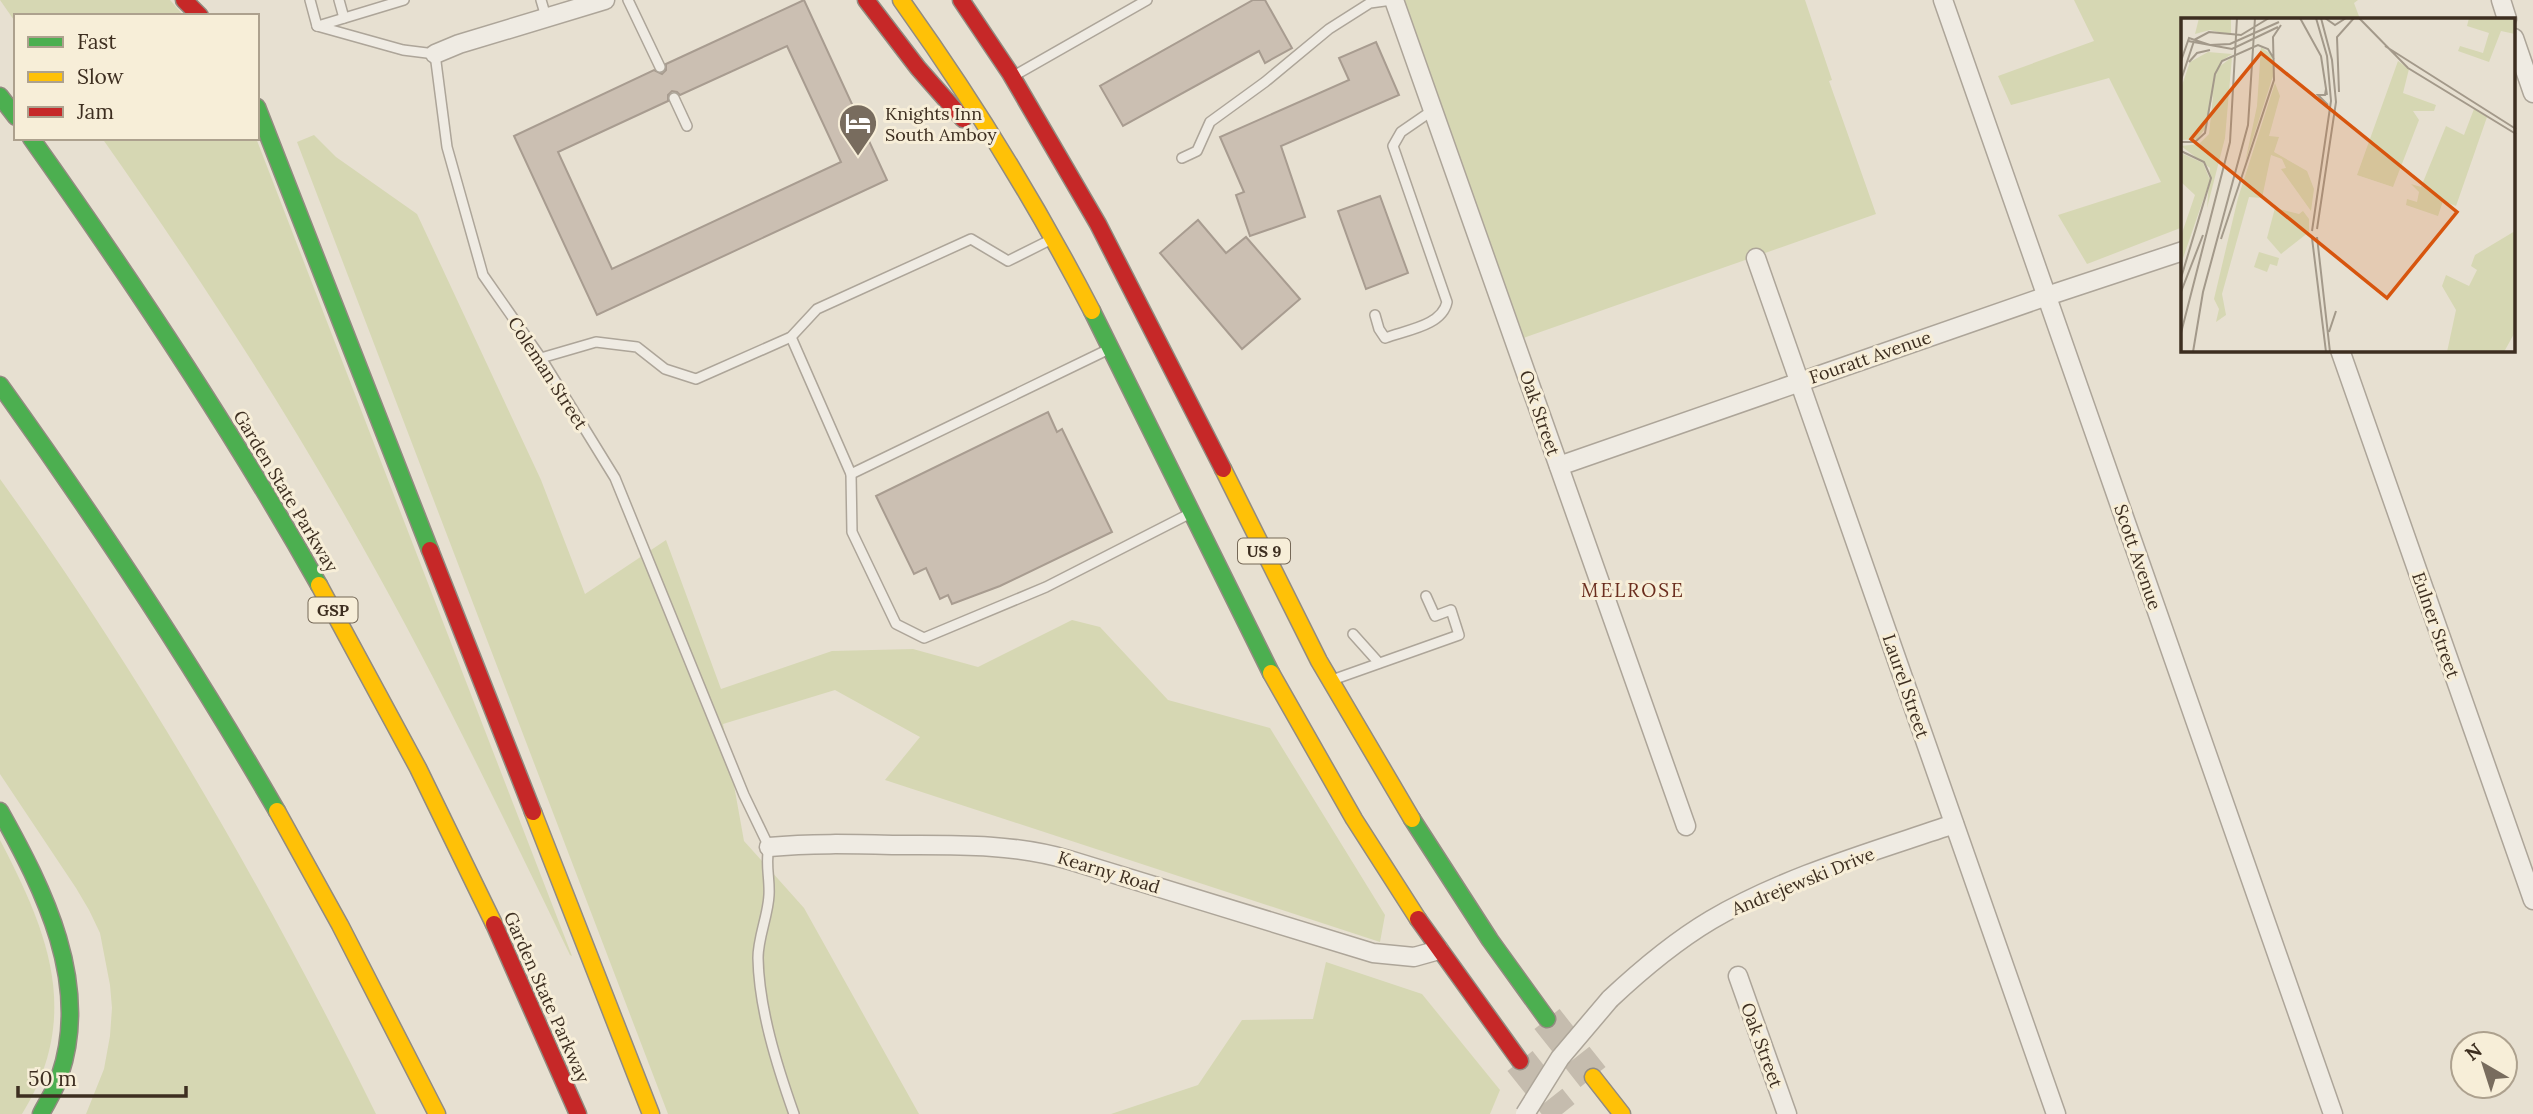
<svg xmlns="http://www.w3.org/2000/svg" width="2533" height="1114" viewBox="0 0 2533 1114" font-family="Lora,serif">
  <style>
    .green { fill: #d6d7b3 }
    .building { fill: #cbbfb2; stroke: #a89c90; stroke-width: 2; fill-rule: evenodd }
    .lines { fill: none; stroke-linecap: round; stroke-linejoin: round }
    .highway-tunnel { stroke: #c5bcae; stroke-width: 32; stroke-dasharray: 32 16; stroke-linecap: butt }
    .lane-casing { stroke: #ada599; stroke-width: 12 }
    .street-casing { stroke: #ada599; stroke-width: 21 }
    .fast-casing { stroke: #928b80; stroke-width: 19 }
    .slow-casing { stroke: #928b80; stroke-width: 19 }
    .jam-casing { stroke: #928b80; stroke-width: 19 }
    .lane { stroke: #efebe3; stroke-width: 9 }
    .street { stroke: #efebe3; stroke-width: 18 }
    .fast { stroke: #4caf50; stroke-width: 16 }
    .slow { stroke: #ffc107; stroke-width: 16 }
    .jam { stroke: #c62828; stroke-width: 16 }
    .street-bridge-casing { stroke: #ada599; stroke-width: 21; stroke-linecap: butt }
    .street-bridge { stroke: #efebe3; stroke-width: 18 }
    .labels { text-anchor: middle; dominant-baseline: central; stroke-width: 6; stroke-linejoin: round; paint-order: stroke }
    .shield { fill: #f7eed8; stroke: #756857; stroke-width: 2 }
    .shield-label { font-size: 16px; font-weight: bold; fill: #3d2e20 }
    .poi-label { font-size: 18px; fill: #3d2e20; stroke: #f7eed8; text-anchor: start }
    .street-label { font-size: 18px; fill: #3d2e20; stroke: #f7eed8 }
    .neighbourhood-label { font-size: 19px; letter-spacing: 2px; fill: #6b2e1e; stroke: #f7eed8 }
    .inset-road { fill: none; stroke: #a3998a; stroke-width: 2 }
    .view { fill: #d7550e; fill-opacity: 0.15; stroke: #d7550e; stroke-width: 3.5 }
    .inset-edge { fill: none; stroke: #3d2e20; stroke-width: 3.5 }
  </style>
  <rect width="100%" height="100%" fill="#e7e0d1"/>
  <g class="green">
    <polygon points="0,0 170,0 184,16 16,16 16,23"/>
    <polygon points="1394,0 1805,0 1832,80 1829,81 1876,214 1515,341"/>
    <polygon points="2074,0 2358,0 2354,3 2360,19 2183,19 2183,227 2087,264 2058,215 2161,182 2109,78 2011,105 1998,76 2094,41"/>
    <polygon points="314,135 336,157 417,214 541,480 585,594 666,540 721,689 832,651 913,649 978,667 1072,620 1100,627 1168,700 1270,728 1385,915 1380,942 885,780 920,737 835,690 723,724 744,841 804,908 919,1114 668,1114 297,142"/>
    <path d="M102 138H256L572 956 570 955C503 817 437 678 361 544 283 404 194 269 102 138Z"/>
    <path d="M0 479C144 679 267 893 376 1114H86L104 1069 110 1036 112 1008 110 985 100 933 89 910 76 888 0 774Z"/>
    <path d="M0 840C49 934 82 1016 22 1114H0Z"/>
    <polygon points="1326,962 1422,994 1500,1090 1490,1114 1111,1114 1198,1085 1242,1020 1313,1019"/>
  </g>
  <g class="building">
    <path d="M804 0 887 180 597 315 514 136 654 70 662 74 666 70V64ZM787 46 841 162 612 269 558 152 668 101V95L672 91 677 92 680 95Z"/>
    <polygon points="1253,0 1265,0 1292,48 1265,63 1259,51 1123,126 1100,86"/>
    <polygon points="1376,42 1399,95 1281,146 1305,217 1250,236 1236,195 1244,192 1220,137 1349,80 1339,58"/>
    <polygon points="1380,196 1408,273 1366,289 1338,211"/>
    <polygon points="1198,220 1226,253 1246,237 1300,299 1242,349 1160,253"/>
    <polygon points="1048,412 1057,432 1062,429 1112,532 1000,586 952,604 948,595 940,599 926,568 914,574 876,496"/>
  </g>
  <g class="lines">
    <g class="highway-tunnel">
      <polyline points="1547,1019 1593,1077"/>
      <polyline points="1520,1061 1562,1114"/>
    </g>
    <g class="lane-casing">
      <g id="lane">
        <polyline points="310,0 317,26"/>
        <polyline points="339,0 344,18"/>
        <polyline points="541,0 546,17"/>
        <polyline points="628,0 660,67"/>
        <path d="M317 26 403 50 435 54 447 147 483 275 541 358 615 478 744 795 769 847C765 863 770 878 769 895 768 916 758 937 758 958 759 1009 777 1066 794 1114"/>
        <polyline points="318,26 404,0"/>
        <polyline points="1017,74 1147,0"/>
        <polyline points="674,98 687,126"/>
        <polyline points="1182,158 1197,151 1210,122 1265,82 1329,29 1370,3 1392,0"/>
        <path d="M1375 315 1379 329 1385 338C1406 330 1442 326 1447 302L1393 146 1401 132 1433 110"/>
        <polyline points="791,337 851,474 1105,351"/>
        <polyline points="541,358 596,342 637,347 665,369 696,379 791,337 817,309 971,239 1008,261 1048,241"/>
        <polyline points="851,474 852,532 896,624 924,638 1046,587 1187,515"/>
        <polyline points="1353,634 1379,663"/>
        <polyline points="1335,679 1459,635 1451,610 1435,616 1426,596"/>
      </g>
    </g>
    <g class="street-casing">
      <g id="street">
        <polyline points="1394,0 1686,826"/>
        <polyline points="1943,0 2333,1114"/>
        <polyline points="2501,0 2507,19"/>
        <polyline points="2514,38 2533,93"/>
        <polyline points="435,54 459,44 605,0"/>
        <polyline points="1756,258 2056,1114"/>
        <polyline points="2340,350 2533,900"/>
        <polyline points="1559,466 2047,296 2183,251"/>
        <path d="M769 847C810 843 851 844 893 845 953 845 1011 843 1069 860L1373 953 1414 957 1439 950"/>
        <polyline points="1738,976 1787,1114"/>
        <path d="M1610 999C1642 969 1674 942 1711 920 1786 876 1872 852 1954 824"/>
      </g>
    </g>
    <g class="fast-casing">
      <g id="fast">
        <polyline points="0,96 16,117"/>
        <polyline points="257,107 430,550"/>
        <path d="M31 138C134 283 232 430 319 585"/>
        <polyline points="1092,311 1271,673"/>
        <path d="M0 385C99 523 192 664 277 811"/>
        <path d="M0 811C44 890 91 983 60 1075 56 1089 47 1102 41 1114"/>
        <polyline points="1412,819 1490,940 1547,1019"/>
      </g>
    </g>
    <g class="slow-casing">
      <g id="slow">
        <path d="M901 0C972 99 1036 203 1092 311"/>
        <polyline points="1223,469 1319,661 1412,819"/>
        <polyline points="319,585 418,768 494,924"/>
        <polyline points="1271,673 1354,819 1418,919"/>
        <polyline points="277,811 340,925 437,1114"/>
        <polyline points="533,812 651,1114"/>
        <polyline points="1593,1077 1622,1114"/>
      </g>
    </g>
    <g class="jam-casing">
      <g id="jam">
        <polyline points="184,0 200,16"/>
        <polyline points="866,0 918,68 963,119"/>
        <polyline points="961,0 1010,73 1098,224 1223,469"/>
        <polyline points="430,550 533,812"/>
        <polyline points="1418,919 1520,1061"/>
        <polyline points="494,924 578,1114"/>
      </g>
    </g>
    <use href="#lane" class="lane"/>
    <use href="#street" class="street"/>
    <use href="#fast" class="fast"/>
    <use href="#slow" class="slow"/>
    <use href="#jam" class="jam"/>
    <g class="street-bridge-casing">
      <polyline id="street-bridge" points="1525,1114 1560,1058 1610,999"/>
    </g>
    <use href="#street-bridge" class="street-bridge"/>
  </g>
  <defs>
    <g id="hotel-pin" transform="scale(2.0125)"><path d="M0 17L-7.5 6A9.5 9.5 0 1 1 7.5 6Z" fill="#786c5e" stroke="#f7eed8"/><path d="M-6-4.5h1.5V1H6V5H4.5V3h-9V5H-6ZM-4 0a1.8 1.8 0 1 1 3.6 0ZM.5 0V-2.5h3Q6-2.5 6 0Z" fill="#fff"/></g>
  </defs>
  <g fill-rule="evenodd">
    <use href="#hotel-pin" x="858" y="123"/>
  </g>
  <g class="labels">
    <g class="shield">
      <rect x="1238" y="538.5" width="52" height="25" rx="5"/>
      <rect x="308.5" y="597.5" width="49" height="25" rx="5"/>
    </g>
    <g class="shield-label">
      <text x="1264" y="551">US 9</text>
      <text x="333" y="610">GSP</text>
    </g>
    <g class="poi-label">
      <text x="885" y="113">Knights Inn<tspan x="885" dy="21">South Amboy</tspan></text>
    </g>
    <g class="street-label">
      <text transform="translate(1870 357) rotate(-19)">Fouratt Avenue</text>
      <text transform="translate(548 373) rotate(57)">Coleman Street</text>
      <text transform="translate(1540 413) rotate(71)">Oak Street</text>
      <text transform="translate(286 491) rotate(59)">Garden State Parkway</text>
      <text transform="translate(2138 557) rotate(71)">Scott Avenue</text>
      <text transform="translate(2436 625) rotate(71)">Eulner Street</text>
      <text transform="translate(1906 686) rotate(71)">Laurel Street</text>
      <text transform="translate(1109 872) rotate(17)">Kearny Road</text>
      <text transform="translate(1803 881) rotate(-22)">Andrejewski Drive</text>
      <text transform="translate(547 997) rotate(66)">Garden State Parkway</text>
      <text transform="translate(1762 1045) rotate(70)">Oak Street</text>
    </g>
    <g class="neighbourhood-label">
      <text x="1633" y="590">MELROSE</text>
    </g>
  </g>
  <g transform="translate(2181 18)">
    <rect width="334" height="334" fill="#e7e0d1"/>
    <path d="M18 0H50V17L29 12 14 16ZM288 0H334V16L320 13 308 44 277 33 279 28 302 35 308 15 286 8ZM80 29 91 37 93 55 64 145 76 88ZM27 34 51 36 40 43 24 111 16 121 0 122V70L9 44ZM51 39 44 120 26 190 29 150 0 128 18 126 28 116 34 60 38 49ZM217 43 228 51 222 75 255 87 253 93H232L238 102 212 169 176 157ZM94 65 99 78 88 118 98 119 93 134 126 153 133 171 130 193 100 151 105 150 101 141 90 137 81 180 68 179 41 276 45 297 35 304 38 291 33 281 57 180ZM293 91 306 99 275 188 262 183 257 198 225 187 226 181 236 184 238 174 230 166 240 169 265 108 283 117ZM0 135 22 145 29 162 0 246V218L14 177 0 164ZM94 190 118 196 122 193 128 201V214L100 236 86 220ZM334 213V314L323 334H266L275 292 261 268 265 257 288 268 296 252 290 248 294 237ZM78 234 98 240 96 248 89 246 86 254 73 249Z" fill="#d6d7b3"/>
    <path class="inset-road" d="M119 0 140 38 146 77M144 0 154 7 165 0M178 0 227 50 335 116M13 22 28 14 60 17 88 0M7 23 51 31 97 9M204 28 335 111M0 43 8 20 29 27 49 26 98 4M8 44 16 35 29 32M0 62 13 23M145 71 144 77H137L147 87M158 74 156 19 173 0M0 124H14L24 115 34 56 41 43 77 27 87 31 93 41M0 133 23 144 30 160 0 260M136 211 155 84 151 42 140 0M131 213 150 83 146 38 135 0M136 219 149 334M131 220 145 334M40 221 93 62 92 19 100 7M0 274 22 217M148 314 155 293M0 315 49 124 56 0M12 334 22 274 67 107 74 0"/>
    <path class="view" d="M80 35 276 194 206 280 10 121Z"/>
    <rect width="334" height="334" class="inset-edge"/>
  </g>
  <rect x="14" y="14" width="245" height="126" fill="#f7eed8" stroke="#ada18e" stroke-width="2"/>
  <rect x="28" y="37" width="35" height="10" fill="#4caf50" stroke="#ada18e" stroke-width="2"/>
  <text x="77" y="49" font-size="21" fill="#3d2e20">Fast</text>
  <rect x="28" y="72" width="35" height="10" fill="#ffc107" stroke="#ada18e" stroke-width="2"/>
  <text x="77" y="84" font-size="21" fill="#3d2e20">Slow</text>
  <rect x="28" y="107" width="35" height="10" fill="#c62828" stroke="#ada18e" stroke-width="2"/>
  <text x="77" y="119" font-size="21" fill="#3d2e20">Jam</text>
  <g transform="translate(2484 1065) rotate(321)"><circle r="33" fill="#f7eed8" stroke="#ada18e" stroke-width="2"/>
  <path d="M0-5L12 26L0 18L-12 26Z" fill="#786c5e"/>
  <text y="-10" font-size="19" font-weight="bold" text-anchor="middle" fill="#3d2e20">N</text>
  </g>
  <path d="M18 1086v10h168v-10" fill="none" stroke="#3d2e20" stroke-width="3.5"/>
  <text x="28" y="1086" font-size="21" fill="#3d2e20" stroke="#f7eed8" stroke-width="5" paint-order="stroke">50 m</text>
</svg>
